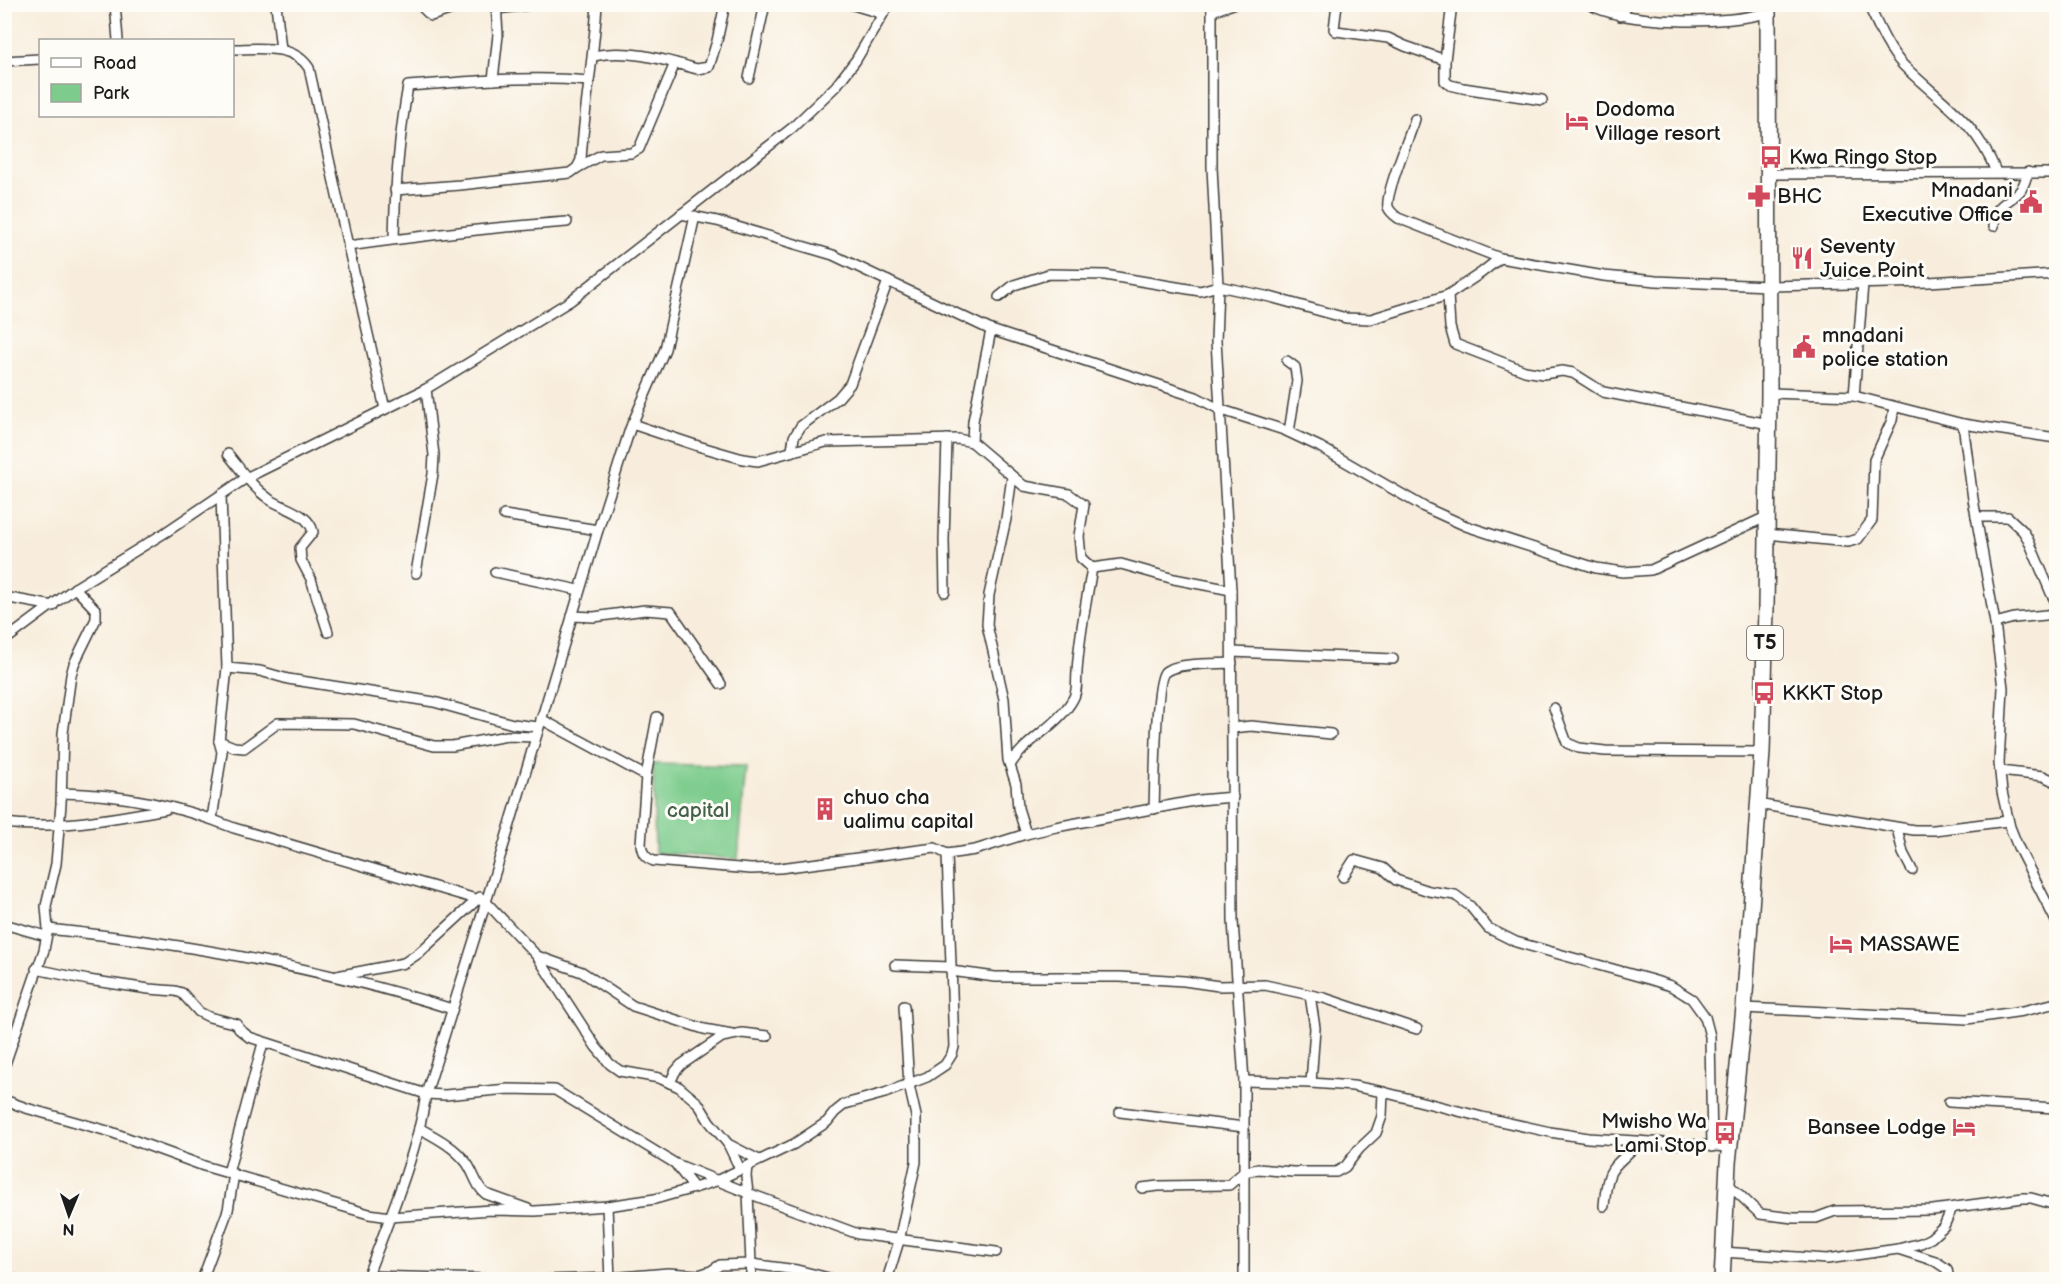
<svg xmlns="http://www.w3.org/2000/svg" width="2061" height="1284" viewBox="0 0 2061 1284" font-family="'Balsamiq Sans',sans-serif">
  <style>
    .green { fill: #7dcc8d; stroke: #4c7454; stroke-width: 1.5 }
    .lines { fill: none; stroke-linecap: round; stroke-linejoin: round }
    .minor-casing { stroke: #3d3b39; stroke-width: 12 }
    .trunk-casing { stroke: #3d3b39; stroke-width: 18 }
    .minor { stroke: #fff; stroke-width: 9 }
    .trunk { stroke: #fff; stroke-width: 15 }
    .labels { text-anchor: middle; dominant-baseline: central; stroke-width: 6; stroke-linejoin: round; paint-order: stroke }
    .shield { fill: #fdfcf7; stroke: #605f5e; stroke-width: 1.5 }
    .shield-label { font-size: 20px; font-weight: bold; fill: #1c1c1c }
    .poi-label { font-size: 21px; fill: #1c1c1c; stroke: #fdfcf7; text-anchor: start }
    .park-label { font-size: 21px; fill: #436249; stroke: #fdfcf7 }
  </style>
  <rect width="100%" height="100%" fill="#fdfcf7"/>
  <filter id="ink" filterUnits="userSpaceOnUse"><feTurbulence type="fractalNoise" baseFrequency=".0167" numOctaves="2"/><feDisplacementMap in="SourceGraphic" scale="12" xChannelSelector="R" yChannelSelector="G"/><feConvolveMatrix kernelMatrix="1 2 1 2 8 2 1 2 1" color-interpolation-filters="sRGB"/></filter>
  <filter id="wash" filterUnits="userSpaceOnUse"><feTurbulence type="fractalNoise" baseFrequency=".008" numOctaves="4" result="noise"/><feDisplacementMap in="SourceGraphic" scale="24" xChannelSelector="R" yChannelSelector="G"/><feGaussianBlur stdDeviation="1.35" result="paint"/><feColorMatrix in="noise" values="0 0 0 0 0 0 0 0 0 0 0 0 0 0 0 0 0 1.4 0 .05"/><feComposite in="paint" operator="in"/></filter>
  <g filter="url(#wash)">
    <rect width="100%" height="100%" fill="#f8eddc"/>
    <polygon class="green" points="653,764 746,766 738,859 655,853"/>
  </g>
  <g filter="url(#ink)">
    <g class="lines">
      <g class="minor-casing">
        <g id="minor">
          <polyline points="115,4 118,40"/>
          <polyline points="276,4 281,50"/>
          <polyline points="419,4 431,16 468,4"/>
          <polyline points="850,4 883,14"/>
          <polyline points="1212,4 1212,167 1218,286 1216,341 1231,590 1233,921 1244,1081 1244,1280"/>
          <polyline points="1337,4 1334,29 1336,31 1388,38 1405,46 1445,60"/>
          <polyline points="1452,4 1445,60 1445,81 1450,85 1463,88 1542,100"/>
          <path d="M1589 4C1625 25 1730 25 1769 12"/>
          <path d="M1868 4C1878 25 1887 48 1903 65 1940 102 1976 120 1996 172"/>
          <polyline points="497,9 538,4"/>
          <polyline points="1212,11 1233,4"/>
          <polyline points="1620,16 1628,4"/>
          <path d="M232 49C258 49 293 43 309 68L348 246"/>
          <path d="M594 56C627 48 665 60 697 69L709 67 717 41 725 4"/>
          <polyline points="4,61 40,59"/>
          <polyline points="749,78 765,4"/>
          <polyline points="493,80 498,35 496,4"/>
          <path d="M1415 119C1410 136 1385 193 1388 207 1390 212 1394 215 1398 218L1500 258 1604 276 1656 281 1768 286 1929 282 2056 274"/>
          <polyline points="577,168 601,155 631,153 639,149 675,63"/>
          <polyline points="1769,174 2056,173"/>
          <path d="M395 190 460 185 570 173 577 168 581 160C584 108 594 57 597 4"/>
          <polyline points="681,214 717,221 833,255 991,330 1196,397 1219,409 1284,430 1320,447 1424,507 1466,526 1596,568 1623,572 1651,570 1768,516"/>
          <path d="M1994 226C1994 203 2008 204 2020 191 2024 186 2026 178 2028 172"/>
          <path d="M394 239C395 188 399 137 408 86 468 82 529 75 588 81"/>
          <polyline points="1448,295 1450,327 1455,344 1525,371 1543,374 1562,371 1573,373 1603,392 1769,424"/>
          <polyline points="999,297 1014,285 1049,274 1105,275 1200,291 1218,286 1270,297 1346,318 1371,319 1448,295 1481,273 1500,258"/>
          <polyline points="1287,361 1295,367 1297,381 1289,432"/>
          <polyline points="1769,393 1854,396 1963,424 2056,438"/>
          <polyline points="1854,396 1863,284"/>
          <path d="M385 409 348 246C421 236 494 227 567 222"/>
          <polyline points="632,424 698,446 743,459 758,461 826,442 958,439 972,442 1024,486 1069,494 1084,505 1079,536 1081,558 1092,568"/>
          <polyline points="1963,424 1973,499 1995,623 2003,688 1999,763 2002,792 2010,827 2018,847 2056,921"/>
          <polyline points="972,442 973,421 991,330"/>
          <polyline points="792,450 794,437 801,426 838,398 850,384 888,281"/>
          <path d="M228 454C241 470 252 487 269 499 284 509 309 513 313 532L300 548 301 560 311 579 328 632"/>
          <polyline points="1012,477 1006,519 989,595 987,625 1004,699 1008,760 1016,784 1018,808 1026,834"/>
          <polyline points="504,515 598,530"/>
          <polyline points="1976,517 2008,517 2023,531 2028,539 2051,593 2056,602"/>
          <polyline points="1767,534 1848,542 1858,539 1872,520 1874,460 1892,420 1894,407"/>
          <polyline points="495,572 579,590"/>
          <polyline points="416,573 433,474 434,455 426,389"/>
          <polyline points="945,592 944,540 947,439"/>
          <polyline points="4,597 53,606"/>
          <polyline points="572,616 594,617 645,610 671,612 721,684"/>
          <polyline points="1995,623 2014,618 2056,614"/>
          <polyline points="4,641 75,588 166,532 246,478 426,389 570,301 792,128 836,86 856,60 889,4"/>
          <polyline points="1232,652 1393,659"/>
          <polyline points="227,668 260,671 288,679 434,702 513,724 538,727"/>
          <polyline points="1554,708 1567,743 1579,748 1605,751 1762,752"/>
          <path d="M657 717 646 776 641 844C642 853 645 858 654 861L751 869 780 868 935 848 947 854 975 850 1026 834 1056 827 1199 800 1233 797"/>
          <polyline points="541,719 646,776"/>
          <polyline points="1233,728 1251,726 1331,734"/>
          <polyline points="219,741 234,747 244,748 278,723 354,724 434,746 452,746 507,736 535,737"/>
          <path d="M1010 765C1027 738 1058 726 1073 699 1078 692 1076 680 1077 672 1079 637 1086 603 1092 568L1121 564 1174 579 1231 590"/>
          <polyline points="2000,771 2043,776 2056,782"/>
          <path d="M62 793C120 794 180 806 234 828L486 902 537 956 596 1047 610 1064 620 1071 659 1078 679 1087 698 1103 709 1121 728 1144 759 1160"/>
          <polyline points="1757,804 1914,830 1934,830 2008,821"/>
          <path d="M1154 809C1155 789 1155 680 1165 672 1177 662 1217 664 1232 663"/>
          <polyline points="212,819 222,752 219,741 227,668 221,495"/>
          <path d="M4 823C56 830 115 818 166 809"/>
          <polyline points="1897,828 1903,853 1912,870"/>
          <polyline points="1343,877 1354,860 1383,868 1396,880 1429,891 1455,895 1470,906 1488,928 1516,942 1652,980 1671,986 1692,999 1705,1017 1710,1036 1712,1147"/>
          <polyline points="4,924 46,936"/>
          <path d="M48 929C182 943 324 968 452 1009"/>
          <polyline points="537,956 582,972 633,1006 704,1029 732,1034"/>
          <polyline points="895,965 951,967"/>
          <polyline points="36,969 88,980 149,989 175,991 182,993 199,1012 209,1017 237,1024 239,1029 249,1037 426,1094 445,1095 508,1089 555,1090 676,1164 748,1193 858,1234 996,1252"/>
          <polyline points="951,971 995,977 1120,977 1184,981 1219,986 1265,985 1324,998 1417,1029"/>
          <polyline points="337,976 404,963 419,953 480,897"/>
          <polyline points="1310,995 1315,1028 1311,1083"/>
          <polyline points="1744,1008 1967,1019 2023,1011 2056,1003"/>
          <polyline points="4,1067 44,950 48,929 46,906 56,864 61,804 63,733 71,675 74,664 96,619 96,610 75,588"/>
          <polyline points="1244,1081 1311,1083 1353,1086 1383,1092 1482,1117 1550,1132 1588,1138 1729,1147"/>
          <polyline points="670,1083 675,1072 681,1065 722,1037 742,1033 767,1036"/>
          <polyline points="4,1100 26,1108 111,1132 204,1166 369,1214 390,1217 491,1210 535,1211 607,1206 655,1199 694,1188 716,1181 794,1144 827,1122 835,1112 845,1104 885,1093 927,1077 945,1065 952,1054 954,1047 947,854"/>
          <polyline points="1949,1102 2056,1108"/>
          <polyline points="1120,1112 1244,1127"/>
          <path d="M419 1128C437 1138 453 1146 466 1162 474 1172 476 1187 486 1194L528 1209"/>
          <polyline points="728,1144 740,1169"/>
          <polyline points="677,1166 694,1188"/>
          <polyline points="228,1173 263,1043"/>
          <polyline points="1727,1183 1760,1214 1793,1218 1816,1218 1835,1211 1933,1210 2023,1198 2031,1198 2056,1205"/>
          <polyline points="1142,1188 1158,1186 1229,1185 1244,1172 1258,1169 1293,1172 1336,1172 1345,1167 1359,1149 1376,1133 1382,1116 1383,1092"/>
          <polyline points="607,1206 610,1280"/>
          <path d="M1604 1206C1608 1161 1613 1171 1640 1141"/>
          <polyline points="1898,1249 1935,1261 1947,1269 1949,1280"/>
          <polyline points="1722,1252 1827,1259 1898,1249 1921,1243 1931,1238 1944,1226 1952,1208"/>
          <polyline points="368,1276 522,1280"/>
          <polyline points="4,1277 16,1280"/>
          <polyline points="202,1280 228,1210 234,1174"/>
          <path d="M366 1280C388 1222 417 1154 426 1094L505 841 598 530 630 429 665 349 695 216"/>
          <polyline points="545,1280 610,1278 668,1273 699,1275 711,1271 720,1265 751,1264 748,1193 746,1176 747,1166"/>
          <polyline points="751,1280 751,1264 797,1270 837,1280"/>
          <polyline points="887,1280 899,1241 916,1162 916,1116 909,1085 904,1006"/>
        </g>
      </g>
      <g class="trunk-casing">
        <polyline id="trunk" points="1722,1280 1728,1163 1744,1008 1762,752 1766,609 1769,393 1768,4"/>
      </g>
      <use href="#minor" class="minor"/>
      <use href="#trunk" class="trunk"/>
    </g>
  </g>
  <defs>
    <g id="hotel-bare" transform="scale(1.8)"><path d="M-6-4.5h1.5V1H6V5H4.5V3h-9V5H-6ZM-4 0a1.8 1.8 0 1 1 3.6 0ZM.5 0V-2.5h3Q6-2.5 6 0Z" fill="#d1495b" stroke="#fdfcf7" stroke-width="2.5" paint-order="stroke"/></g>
    <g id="bus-bare" transform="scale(1.8)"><path d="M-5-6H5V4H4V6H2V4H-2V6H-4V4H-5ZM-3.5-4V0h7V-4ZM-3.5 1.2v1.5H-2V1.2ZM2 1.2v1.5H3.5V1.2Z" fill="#d1495b" stroke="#fdfcf7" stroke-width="2.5" paint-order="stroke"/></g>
    <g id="pharmacy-bare" transform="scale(1.8)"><path d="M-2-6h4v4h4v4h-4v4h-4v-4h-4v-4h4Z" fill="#d1495b" stroke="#fdfcf7" stroke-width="2.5" paint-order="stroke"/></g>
    <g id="civic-bare" transform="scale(1.8)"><path d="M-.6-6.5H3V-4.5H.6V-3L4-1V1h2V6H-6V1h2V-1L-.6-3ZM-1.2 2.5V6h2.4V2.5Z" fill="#d1495b" stroke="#fdfcf7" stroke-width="2.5" paint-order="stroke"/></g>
    <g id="restaurant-bare" transform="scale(1.8)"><path d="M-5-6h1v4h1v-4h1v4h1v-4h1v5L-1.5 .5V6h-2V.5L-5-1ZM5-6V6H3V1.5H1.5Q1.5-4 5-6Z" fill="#d1495b" stroke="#fdfcf7" stroke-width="2.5" paint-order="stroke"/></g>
    <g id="building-bare" transform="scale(1.8)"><path d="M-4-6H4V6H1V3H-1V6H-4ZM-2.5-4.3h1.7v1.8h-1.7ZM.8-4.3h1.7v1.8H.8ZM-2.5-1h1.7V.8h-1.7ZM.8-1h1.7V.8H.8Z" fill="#d1495b" stroke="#fdfcf7" stroke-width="2.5" paint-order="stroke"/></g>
  </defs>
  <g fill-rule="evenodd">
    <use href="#hotel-bare" x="1577" y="121"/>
    <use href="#bus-bare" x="1771" y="157"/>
    <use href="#pharmacy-bare" x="1759" y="196"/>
    <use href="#civic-bare" x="2031" y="202"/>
    <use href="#restaurant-bare" x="1802" y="258"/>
    <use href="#civic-bare" x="1804" y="347"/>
    <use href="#bus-bare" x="1764" y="693"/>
    <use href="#building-bare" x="825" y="809"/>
    <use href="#hotel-bare" x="1841" y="944"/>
    <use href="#hotel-bare" x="1964" y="1127"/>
    <use href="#bus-bare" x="1725" y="1133"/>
  </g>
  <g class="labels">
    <rect class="shield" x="1747" y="626" width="36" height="34" rx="4.5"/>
    <g class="shield-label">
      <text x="1765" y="643">T5</text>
    </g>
    <g class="poi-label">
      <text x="1595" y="109">Dodoma<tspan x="1595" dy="24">Village resort</tspan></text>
      <text x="1789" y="157">Kwa Ringo Stop</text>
      <text x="2013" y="190" text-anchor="end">Mnadani<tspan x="2013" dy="24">Executive Office</tspan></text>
      <text x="1777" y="196">BHC</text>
      <text x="1820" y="246">Seventy<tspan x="1820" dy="24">Juice Point</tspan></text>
      <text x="1822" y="335">mnadani<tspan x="1822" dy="24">police station</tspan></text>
      <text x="1782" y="693">KKKT Stop</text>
      <text x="843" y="797">chuo cha<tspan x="843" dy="24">ualimu capital</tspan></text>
      <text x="1859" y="944">MASSAWE</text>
      <text x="1707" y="1121" text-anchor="end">Mwisho Wa<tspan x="1707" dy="24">Lami Stop</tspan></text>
      <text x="1946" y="1127" text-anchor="end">Bansee Lodge</text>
    </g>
    <g class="park-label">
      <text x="698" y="810">capital</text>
    </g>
  </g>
  <rect width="2061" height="1284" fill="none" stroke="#fdfcf7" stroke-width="24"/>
  <rect x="39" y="39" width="195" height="78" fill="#fdfcf7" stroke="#a3a29f" stroke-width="1.5"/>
  <rect x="51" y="58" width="30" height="9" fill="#ffffff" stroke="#a3a29f" stroke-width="1.5"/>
  <text x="93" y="69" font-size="18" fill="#1c1c1c">Road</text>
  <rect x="51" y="84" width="30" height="18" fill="#7dcc8d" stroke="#a3a29f" stroke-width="1.5"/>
  <text x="93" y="99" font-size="18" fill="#1c1c1c">Park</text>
  <g transform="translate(69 1215) rotate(182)" stroke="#fdfcf7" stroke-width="4.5" paint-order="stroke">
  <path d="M0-4.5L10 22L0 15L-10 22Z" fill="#1c1c1c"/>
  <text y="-9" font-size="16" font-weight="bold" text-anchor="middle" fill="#1c1c1c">N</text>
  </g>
</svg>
